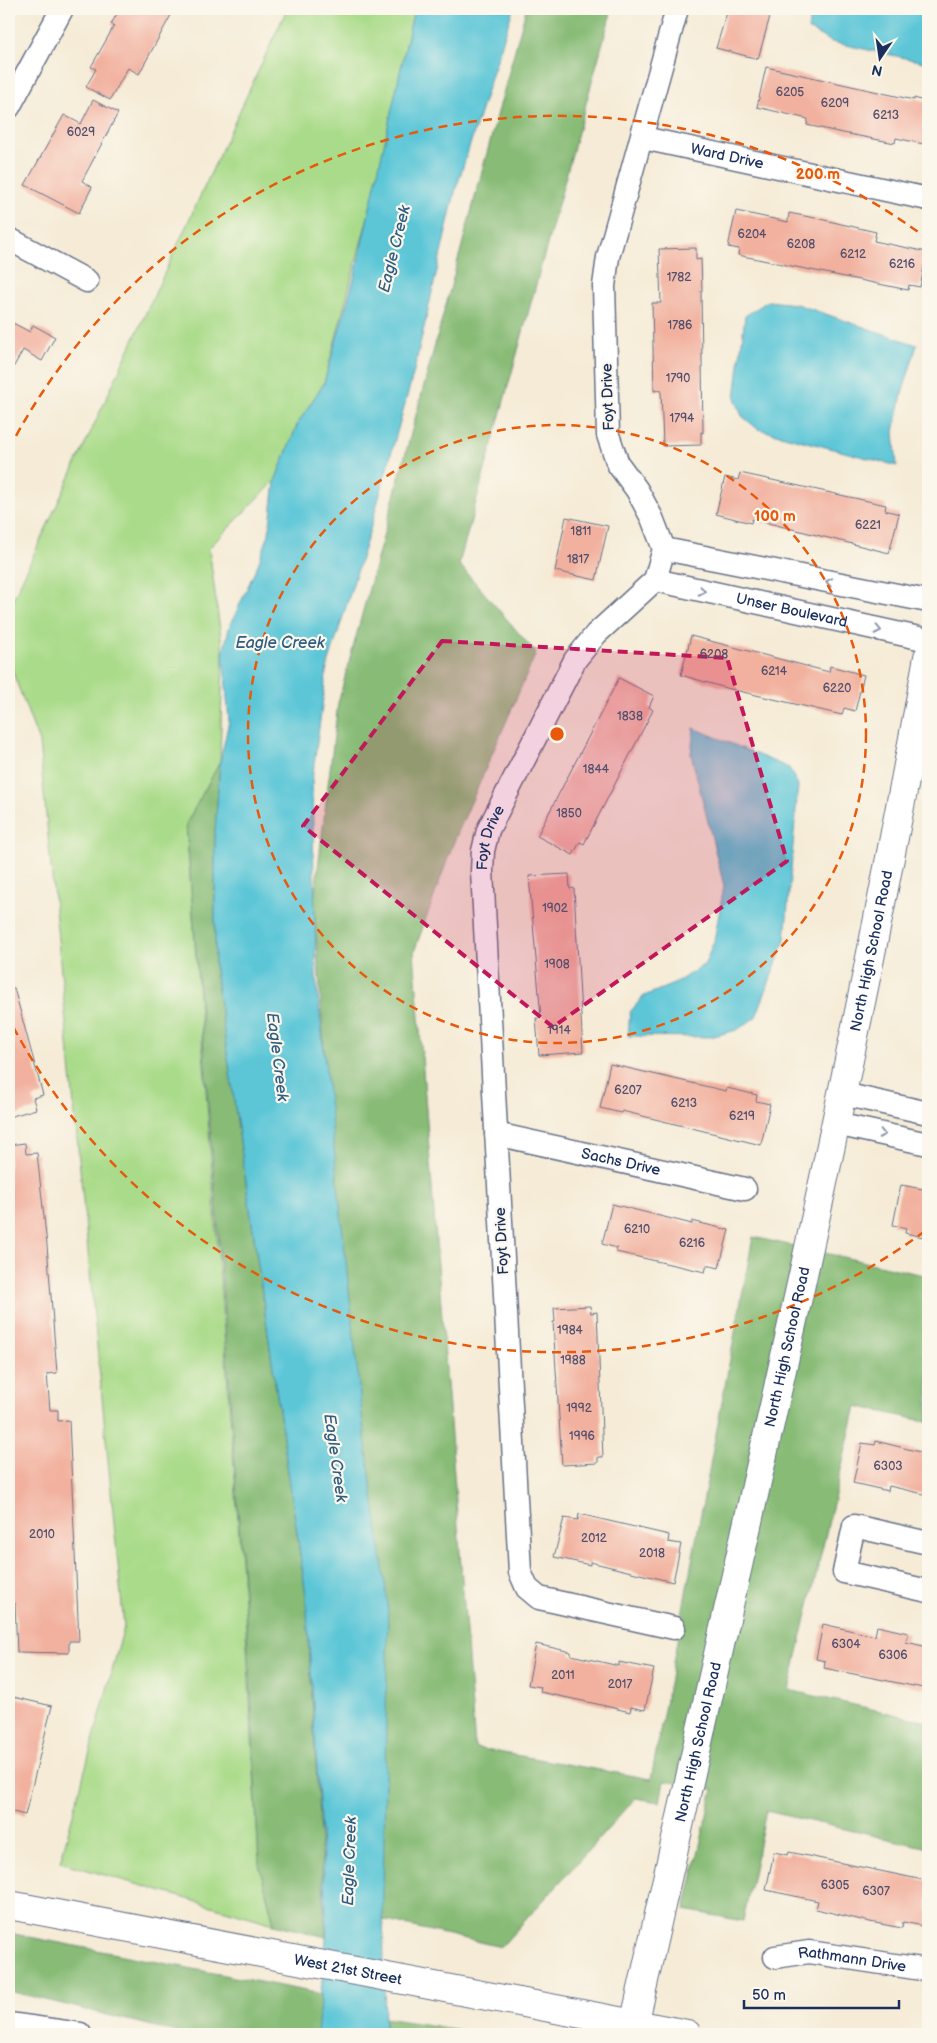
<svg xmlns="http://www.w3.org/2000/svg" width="937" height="2043" viewBox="0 0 937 2043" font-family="'Balsamiq Sans',sans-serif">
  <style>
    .green { fill: #aadb8a; stroke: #628574 }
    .forest { fill: #87bb76; stroke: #51756a }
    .water { fill: #5cc6d7; stroke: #3c7a9a }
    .building { fill: #f2b09e }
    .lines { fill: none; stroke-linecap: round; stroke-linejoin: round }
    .minor-casing { stroke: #677188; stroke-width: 25 }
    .tertiary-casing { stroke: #677188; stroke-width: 30 }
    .minor { stroke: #fff; stroke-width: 22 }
    .tertiary { stroke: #fff; stroke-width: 28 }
    .oneway { stroke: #8d97ae }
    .marked { fill: #c2185b; fill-opacity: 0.2; stroke: #c2185b; stroke-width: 4; stroke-dasharray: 10 6; stroke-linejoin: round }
    .ring { fill: none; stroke: #e8590c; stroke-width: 2.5; stroke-dasharray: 9 6 }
    .labels { text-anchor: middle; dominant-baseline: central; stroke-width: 4.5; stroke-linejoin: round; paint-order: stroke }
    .number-label { font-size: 12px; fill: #514f6e }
    .street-label { font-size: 15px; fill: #1b2f5e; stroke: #fbf7ec }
    .water-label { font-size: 16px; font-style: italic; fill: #2e5c82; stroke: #fbf7ec }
    .centre { fill: #e8590c; stroke: #fbf7ec; stroke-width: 2.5 }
    .ring-label { font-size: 15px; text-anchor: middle; font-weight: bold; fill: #e8590c; stroke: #fbf7ec; stroke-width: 4.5; stroke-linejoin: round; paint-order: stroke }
  </style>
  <rect width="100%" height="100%" fill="#fbf7ec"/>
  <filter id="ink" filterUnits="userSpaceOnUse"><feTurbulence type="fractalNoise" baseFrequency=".02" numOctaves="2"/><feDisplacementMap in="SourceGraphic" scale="10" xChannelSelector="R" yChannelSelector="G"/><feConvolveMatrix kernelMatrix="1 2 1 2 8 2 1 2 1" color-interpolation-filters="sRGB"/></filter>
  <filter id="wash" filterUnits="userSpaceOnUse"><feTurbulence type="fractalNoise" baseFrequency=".0096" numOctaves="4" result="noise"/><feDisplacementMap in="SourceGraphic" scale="20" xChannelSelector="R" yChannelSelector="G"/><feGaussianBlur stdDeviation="1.12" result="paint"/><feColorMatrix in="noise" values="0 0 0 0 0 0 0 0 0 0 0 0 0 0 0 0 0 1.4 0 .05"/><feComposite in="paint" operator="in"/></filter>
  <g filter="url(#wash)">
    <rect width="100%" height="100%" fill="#f5ebd6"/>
    <polygon class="green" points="287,9 414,9 371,205 324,383 298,423 275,481 209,548 223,653 220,762 186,824 246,1629 259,1864 274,1924 60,1862 124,1627 39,742 9,662 9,608"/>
    <g class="forest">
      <polygon points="526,9 612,9 459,564 536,653 453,844 414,952 475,1748 651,1779 753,1237 928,1276 928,1422 856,1406 789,1690 928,1722 928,1848 766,1811 743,1921 685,1910 713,1789 664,1781 660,1802 636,1798 501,1947 383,1920 314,901 338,703"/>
      <polygon points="220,762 215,832 215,969 306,1595 326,1937 274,1924 259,1864 250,1677 217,1216 186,824"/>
      <polygon points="9,1933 321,1994 319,2034 185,2034 9,1991"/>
      <polygon points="385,2018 473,2032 473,2034 385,2034"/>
    </g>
    <g class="water">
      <polygon points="414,9 513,9 455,192 414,371 372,523 327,668 312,780 316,976 363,1424 388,1605 383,1900 385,2034 317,2034 327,1928 306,1595 215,969 215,832 220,762 229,721 223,653 229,628 259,562 269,534 275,481 298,423 324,383 355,275"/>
      <polygon points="812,9 928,9 928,63 832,42 808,29"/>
      <polygon points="768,301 796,304 917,345 902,394 894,432 897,466 758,429 742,416 735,398 745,316"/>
      <polygon points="694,728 789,768 798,785 785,940 756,1017 737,1030 710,1037 628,1036 630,1012 644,996 674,984 705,964 714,941 724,886 691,754"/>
    </g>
    <g id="blocks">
      <g class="building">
        <polygon points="120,9 160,9 171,15 139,74 128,68 110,100 86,87 96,69 91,67 114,26 111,24"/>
        <polygon points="728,9 766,9 765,12 771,13 758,59 716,48"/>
        <polygon points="766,67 914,100 914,98 928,102 928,145 896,138 895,143 838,132 807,125 808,119 757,107"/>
        <polygon points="93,100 118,113 82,181 92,187 79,213 25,185 64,115 81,124"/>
        <polygon points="736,211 788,222 789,213 820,219 876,232 874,241 927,252 920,287 909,285 908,290 738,255 739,249 728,247"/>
        <polygon points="696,248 696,260 701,259 702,291 701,291 703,433 701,432 701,445 663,446 661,390 654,391 652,303 661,303 659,249"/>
        <polygon points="9,321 30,332 33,325 55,337 42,361 23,350 9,375"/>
        <polygon points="740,473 886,505 885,510 899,514 889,553 752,519 751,523 716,514 725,477 738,480"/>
        <polygon points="566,517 608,526 596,580 555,571"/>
        <polygon points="691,636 829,672 830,666 864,675 855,711 844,708 842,715 726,688 681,675"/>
        <polygon points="619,678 654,696 649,707 653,710 584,844 580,842 573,855 537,836"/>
        <polygon points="569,874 570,889 574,888 583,1052 539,1055 536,1018 541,1018 529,876"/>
        <polygon points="14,988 43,1095 33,1098 36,1109 9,1117 9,989"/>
        <polygon points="610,1064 726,1091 727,1088 757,1095 756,1101 770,1104 761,1145 622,1111 621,1113 600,1108"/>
        <polygon points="25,1143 26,1154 37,1153 47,1245 57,1373 47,1374 50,1410 58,1410 58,1421 69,1420 79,1641 69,1641 69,1653 17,1652 15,1603 12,1604 9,1523 9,1145"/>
        <polygon points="901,1185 928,1190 928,1238 905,1233 906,1228 893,1225"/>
        <polygon points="612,1204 692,1224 692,1221 729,1230 719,1268 707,1265 705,1272 616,1252 617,1248 602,1244"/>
        <polygon points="590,1306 591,1313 597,1312 603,1457 598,1457 598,1463 562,1465 553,1322 555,1322 554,1308"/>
        <polygon points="876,1441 928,1454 928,1495 889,1486 888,1491 853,1483 862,1443 875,1445"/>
        <polygon points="579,1514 669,1535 668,1542 681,1544 673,1582 590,1562 590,1565 554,1557 564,1518 578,1520"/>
        <polygon points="823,1624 875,1636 877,1626 908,1633 906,1642 928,1647 928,1689 824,1668 825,1661 816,1659"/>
        <polygon points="536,1644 571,1652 571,1655 619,1666 619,1662 654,1669 645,1710 631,1707 630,1712 597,1704 540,1692 541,1687 528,1685"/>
        <polygon points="9,1696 52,1706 25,1815 9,1811"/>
        <polygon points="774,1852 788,1855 789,1852 928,1881 928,1927 903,1922 902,1928 870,1922 816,1909 818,1901 766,1890"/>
      </g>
    </g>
  </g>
  <g filter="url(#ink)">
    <use href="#blocks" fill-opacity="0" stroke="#677188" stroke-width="1"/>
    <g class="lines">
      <g class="minor-casing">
        <g id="minor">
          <polyline points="9,107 62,9"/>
          <path id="s1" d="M643 138 928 199"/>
          <polyline points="9,239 87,281"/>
          <polyline points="664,549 928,601"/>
          <path id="s2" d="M655 580 928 640"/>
          <polyline points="843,1094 928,1113"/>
          <polyline points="836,1124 928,1144"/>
          <path id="s3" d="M496 1134 745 1189"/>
          <polyline points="928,1543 854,1526 844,1572 928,1591"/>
          <path id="s4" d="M674 1628 539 1598 527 1588 520 1572 482 871 483 851 488 830 575 660 596 634 655 580 664 549 652 518 637 490 618 464 608 435 604 286 608 257 677 9"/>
          <path id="s5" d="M775 1957 809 1952 928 1970"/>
          <polyline points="9,2024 80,2034"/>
        </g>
      </g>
      <g class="tertiary-casing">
        <g id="tertiary">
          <path id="s6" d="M9 1905 687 2034"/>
          <path id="s7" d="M634 2025C736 1570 845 1116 928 657"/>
        </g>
      </g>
      <use href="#minor" class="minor"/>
      <use href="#tertiary" class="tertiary"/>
    </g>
    <defs><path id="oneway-chevron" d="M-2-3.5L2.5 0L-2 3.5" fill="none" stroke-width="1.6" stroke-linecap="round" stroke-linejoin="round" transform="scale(1.25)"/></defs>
    <g class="oneway">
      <use href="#oneway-chevron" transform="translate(829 582) rotate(-169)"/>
      <use href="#oneway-chevron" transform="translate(702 591) rotate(12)"/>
      <use href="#oneway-chevron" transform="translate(878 630) rotate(12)"/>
      <use href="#oneway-chevron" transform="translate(882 1134) rotate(12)"/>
    </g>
  </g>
  <path class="marked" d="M442 641 727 658 787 861 553 1027 303 826Z"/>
  <g class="ring">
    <circle cx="557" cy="734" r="309"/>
    <path d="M925 1231A618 618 0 0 1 9 1019M9 449A618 618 0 0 1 925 237"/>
  </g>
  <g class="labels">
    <g class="number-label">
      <text x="790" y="92">6205</text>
      <text x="835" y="103">6209</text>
      <text x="886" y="115">6213</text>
      <text x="81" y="132">6029</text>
      <text x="752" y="234">6204</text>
      <text x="801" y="244">6208</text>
      <text x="853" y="254">6212</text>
      <text x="902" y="264">6216</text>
      <text x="679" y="277">1782</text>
      <text x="680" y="325">1786</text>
      <text x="678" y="378">1790</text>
      <text x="682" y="418">1794</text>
      <text x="868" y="525">6221</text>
      <text x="581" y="531">1811</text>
      <text x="578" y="559">1817</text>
      <text x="714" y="654">6208</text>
      <text x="774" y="671">6214</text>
      <text x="837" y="688">6220</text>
      <text x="630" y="716">1838</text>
      <text x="596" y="769">1844</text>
      <text x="569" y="813">1850</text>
      <text x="555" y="908">1902</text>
      <text x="557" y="964">1908</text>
      <text x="559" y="1030">1914</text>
      <text x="628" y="1090">6207</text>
      <text x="684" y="1103">6213</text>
      <text x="742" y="1116">6219</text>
      <text x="637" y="1229">6210</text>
      <text x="692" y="1243">6216</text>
      <text x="570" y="1330">1984</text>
      <text x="573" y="1360">1988</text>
      <text x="579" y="1408">1992</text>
      <text x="582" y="1436">1996</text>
      <text x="888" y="1466">6303</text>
      <text x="42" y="1534">2010</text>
      <text x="594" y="1538">2012</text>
      <text x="652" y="1553">2018</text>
      <text x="846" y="1644">6304</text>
      <text x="893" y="1655">6306</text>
      <text x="563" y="1675">2011</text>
      <text x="620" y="1684">2017</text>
      <text x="835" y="1885">6305</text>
      <text x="876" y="1891">6307</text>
    </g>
    <g class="street-label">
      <text stroke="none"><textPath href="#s1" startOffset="86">Ward Drive</textPath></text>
      <text transform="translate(608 397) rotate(-92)">Foyt Drive</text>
      <text stroke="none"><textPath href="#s2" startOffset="140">Unser Boulevard</textPath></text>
      <text stroke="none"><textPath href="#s4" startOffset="908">Foyt Drive</textPath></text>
      <text stroke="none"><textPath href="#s7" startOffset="1100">North High School Road</textPath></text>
      <text stroke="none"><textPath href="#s3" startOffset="128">Sachs Drive</textPath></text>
      <text transform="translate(502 1241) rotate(-93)">Foyt Drive</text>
      <text stroke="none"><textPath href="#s7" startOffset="695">North High School Road</textPath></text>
      <text stroke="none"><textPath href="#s7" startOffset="290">North High School Road</textPath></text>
      <text stroke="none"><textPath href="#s5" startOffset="78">Rathmann Drive</textPath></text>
      <text stroke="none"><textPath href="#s6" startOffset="345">West 21st Street</textPath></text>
    </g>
    <g class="water-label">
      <text transform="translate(395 249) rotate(-76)">Eagle Creek</text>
      <text x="280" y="643">Eagle Creek</text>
      <text transform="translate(277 1057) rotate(83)">Eagle Creek</text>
      <text transform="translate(335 1458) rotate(82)">Eagle Creek</text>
      <text transform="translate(350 1861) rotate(-88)">Eagle Creek</text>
    </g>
  </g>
  <circle cx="557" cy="734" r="8" class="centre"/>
  <g class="ring-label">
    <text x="818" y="179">200 m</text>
    <text x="775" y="521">100 m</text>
  </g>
  <rect width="937" height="2043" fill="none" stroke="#fbf7ec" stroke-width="30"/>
  <g transform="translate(880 58) rotate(193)" stroke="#fbf7ec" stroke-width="4" paint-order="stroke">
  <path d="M0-4L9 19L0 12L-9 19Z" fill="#1b2f5e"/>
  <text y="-8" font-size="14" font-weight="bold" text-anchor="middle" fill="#1b2f5e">N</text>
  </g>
  <path d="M744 2000v8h155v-8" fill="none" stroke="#1b2f5e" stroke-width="2.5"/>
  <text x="752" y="2000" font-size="15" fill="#1b2f5e" stroke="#fbf7ec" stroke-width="4" paint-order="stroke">50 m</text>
</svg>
